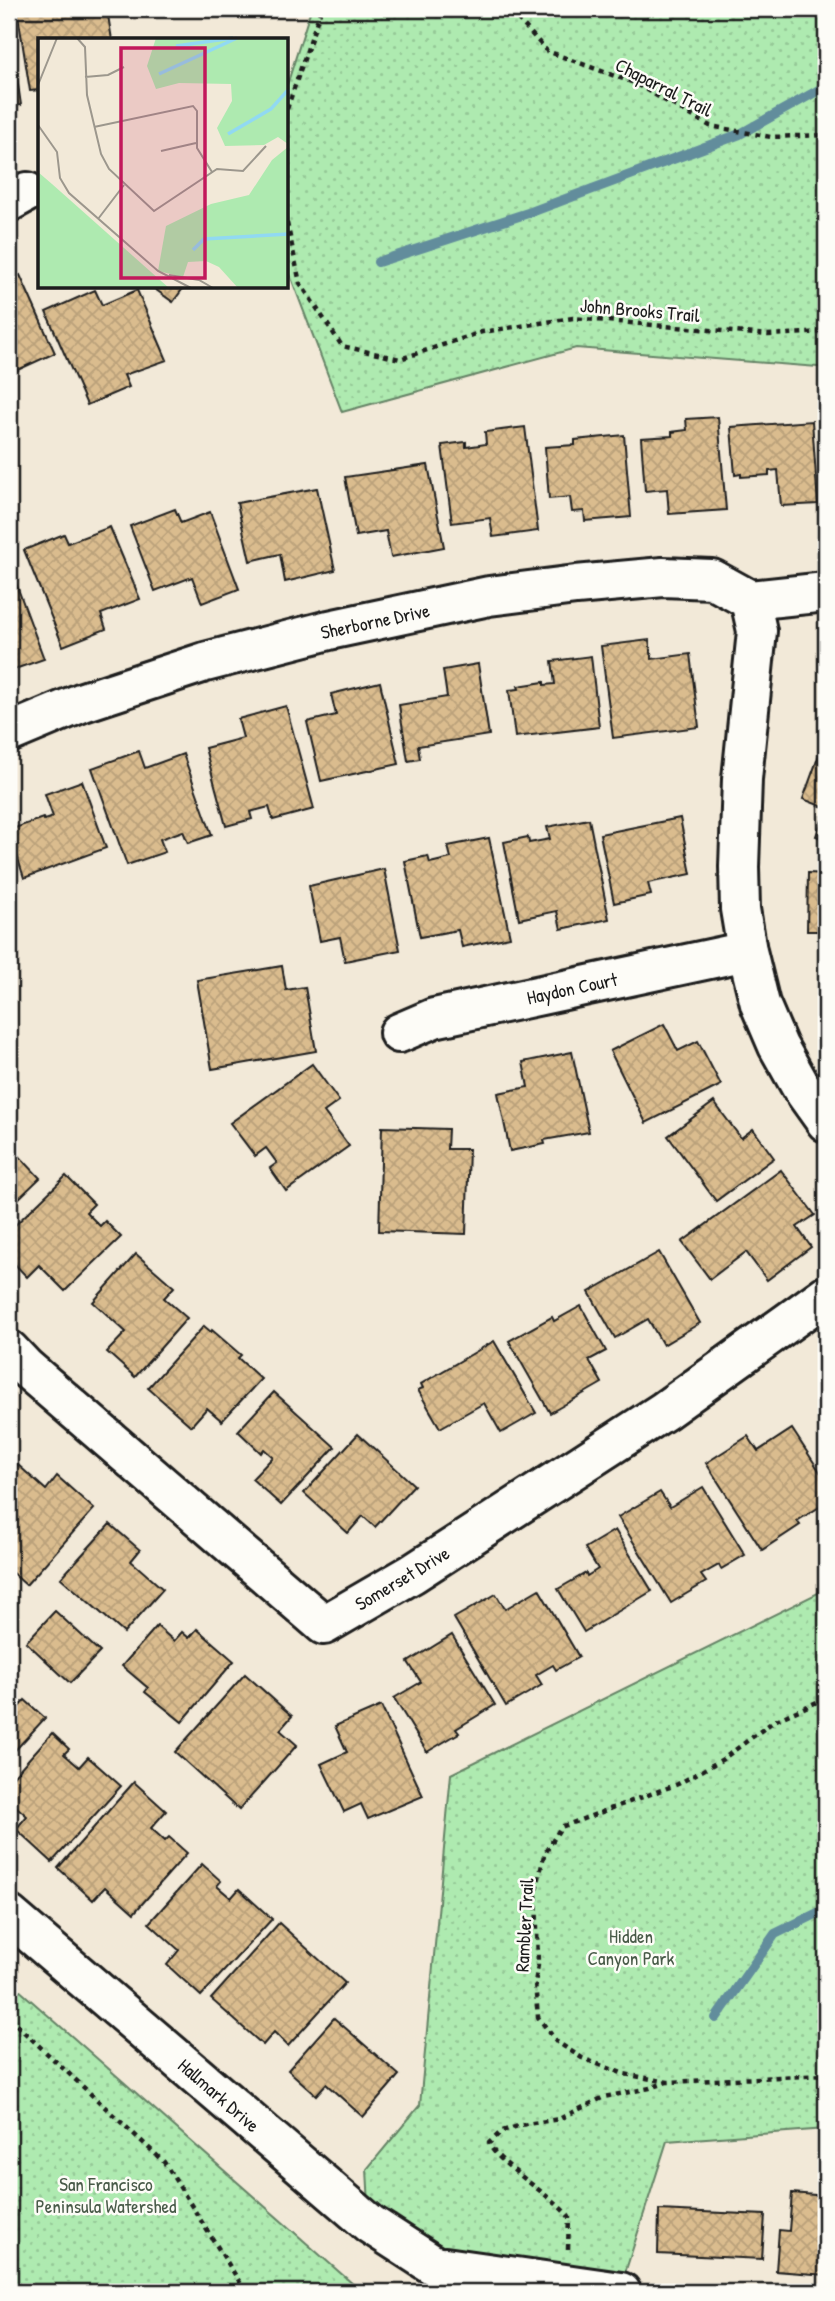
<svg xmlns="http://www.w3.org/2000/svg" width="835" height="2301" viewBox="0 0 835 2301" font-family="'Patrick Hand',sans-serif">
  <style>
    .park { fill: url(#park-dots); stroke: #658366; stroke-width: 2 }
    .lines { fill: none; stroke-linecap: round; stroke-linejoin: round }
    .stream { stroke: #628d9c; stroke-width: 10 }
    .building { fill: url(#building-cross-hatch); stroke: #1c1c1c; stroke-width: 2 }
    .minor-casing { stroke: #1c1c1c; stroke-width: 44 }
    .path { stroke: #1c1c1c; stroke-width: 4.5; stroke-dasharray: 5 5; stroke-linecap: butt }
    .minor { stroke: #fdfcf7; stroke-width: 38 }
    .labels { text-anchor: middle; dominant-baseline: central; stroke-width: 5; stroke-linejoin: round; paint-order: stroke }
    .street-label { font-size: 19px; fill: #1c1c1c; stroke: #fdfcf7 }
    .park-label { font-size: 19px; fill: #485a48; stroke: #fdfcf7 }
    .inset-river { fill: none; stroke: #91d9f2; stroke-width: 3.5 }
    .inset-road { fill: none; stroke: #9c978d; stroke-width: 2 }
    .view { fill: #c2185b; fill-opacity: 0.15; stroke: #c2185b; stroke-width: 3.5 }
    .inset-edge { fill: none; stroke: #1c1c1c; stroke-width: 3.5 }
  </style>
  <defs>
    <pattern id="park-dots" width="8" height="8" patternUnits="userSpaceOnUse" patternTransform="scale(1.75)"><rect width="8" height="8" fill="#aeeab0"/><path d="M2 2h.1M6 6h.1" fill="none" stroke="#95c897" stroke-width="1.8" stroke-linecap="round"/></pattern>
    <pattern id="building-cross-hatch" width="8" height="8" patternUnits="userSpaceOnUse" patternTransform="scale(1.75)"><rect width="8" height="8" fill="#dabc8e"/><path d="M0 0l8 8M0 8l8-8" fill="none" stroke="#baa17a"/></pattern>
  </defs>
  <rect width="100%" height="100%" fill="#f2e9d8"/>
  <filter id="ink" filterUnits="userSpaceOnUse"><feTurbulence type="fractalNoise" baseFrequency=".0143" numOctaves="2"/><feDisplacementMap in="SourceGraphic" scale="14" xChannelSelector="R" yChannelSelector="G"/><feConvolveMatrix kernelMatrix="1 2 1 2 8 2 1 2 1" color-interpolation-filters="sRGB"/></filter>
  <g filter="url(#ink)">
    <g class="park">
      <polygon points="311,9 826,9 826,366 818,367 576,348 342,412 287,267 287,85"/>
      <polygon points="826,1589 826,2129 667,2141 619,2292 436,2266 370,2224 367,2169 420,2105 451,1774"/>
      <polygon points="9,1981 362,2292 9,2292"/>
    </g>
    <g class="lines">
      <g class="stream">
        <polyline points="378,262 531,212 740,134 826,86"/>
        <polyline points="716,2018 775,1934 826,1909"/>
      </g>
    </g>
    <g class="building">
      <polygon points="17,9 107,9 112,40 40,40 40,90 30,91"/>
      <polygon points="239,9 258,9 253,17"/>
      <polygon points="9,24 21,105 9,106"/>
      <polygon points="20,275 55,353 9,374 9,280"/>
      <polygon points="152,287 184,287 173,302"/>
      <polygon points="95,290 102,305 137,290 167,360 124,375 129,387 87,405 46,312"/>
      <polygon points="718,417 726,510 669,514 667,489 645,491 641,438 672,436 672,432 687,430 686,419"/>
      <polygon points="812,421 818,504 781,506 778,470 769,471 769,475 741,477 741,474 735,475 731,427"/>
      <polygon points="525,427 538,531 493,537 490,518 452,523 442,445 466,442 466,447 486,444 485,432"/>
      <polygon points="624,435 631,517 585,521 584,511 572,512 570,497 549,499 545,447 575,445 575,440"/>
      <polygon points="428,465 444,547 391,557 386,531 356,536 345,477"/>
      <polygon points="317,488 335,570 285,582 280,554 250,561 237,503"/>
      <polygon points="175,509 181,523 210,512 239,589 202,603 192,577 155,591 130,526"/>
      <polygon points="110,527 140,599 101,614 106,629 63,646 24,550 64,534 68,543"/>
      <polygon points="14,578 44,659 9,671 9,580"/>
      <polygon points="649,640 652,659 690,654 699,727 613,738 601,646"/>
      <polygon points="591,656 599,727 515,737 509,690 519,689 518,686 544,682 544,685 555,684 552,661"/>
      <polygon points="478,664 489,735 418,746 420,759 408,761 399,705 447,697 443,670"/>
      <polygon points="380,682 399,764 321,781 307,722 336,715 331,694"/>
      <polygon points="286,706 314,809 273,820 269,807 250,812 252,819 226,826 205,748 243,738 238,719"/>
      <polygon points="139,751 145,768 183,754 212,835 188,843 183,831 160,839 165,852 127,865 92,768"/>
      <polygon points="820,752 826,755 826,808 803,799"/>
      <polygon points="82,781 106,848 24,878 9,830 43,818 44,820 53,817 45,794"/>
      <polygon points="826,809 826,840 816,836"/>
      <polygon points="680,818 691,874 648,883 651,895 614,903 600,834"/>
      <polygon points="589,819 609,919 561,929 557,911 519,919 504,842 528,837 529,843 550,839 547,827"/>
      <polygon points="489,838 510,937 462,947 458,930 420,937 405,861 428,856 430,863 451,858 448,846"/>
      <polygon points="384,869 400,950 345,961 340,937 320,941 309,886"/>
      <polygon points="808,873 826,874 826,931 807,931"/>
      <polygon points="282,966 286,990 305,987 316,1051 212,1069 197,980"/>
      <polygon points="664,1024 678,1051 698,1041 721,1085 646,1123 610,1051"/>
      <polygon points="572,1052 589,1132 544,1140 545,1144 510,1151 498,1093 528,1087 523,1062"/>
      <polygon points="312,1064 339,1101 324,1112 349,1146 286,1191 270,1168 277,1163 266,1148 255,1156 230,1123"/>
      <polygon points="714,1102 741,1138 753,1129 774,1158 716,1201 668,1136"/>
      <polygon points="382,1127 448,1129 447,1149 469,1149 466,1234 379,1231"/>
      <polygon points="9,1145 40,1178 9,1208"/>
      <polygon points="781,1170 815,1215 797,1227 811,1247 767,1280 746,1252 710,1279 682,1242"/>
      <polygon points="66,1176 94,1204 86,1212 100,1226 105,1221 121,1237 65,1291 39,1265 27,1277 9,1258 9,1231"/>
      <polygon points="659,1252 700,1323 663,1345 648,1319 615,1338 589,1292"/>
      <polygon points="136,1254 174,1287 164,1298 187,1318 135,1377 107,1352 126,1332 93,1302"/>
      <polygon points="581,1306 606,1351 589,1360 602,1383 550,1413 509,1341 552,1317 554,1321"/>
      <polygon points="204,1326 211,1332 212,1330 241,1355 238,1358 261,1379 222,1421 207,1408 191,1426 148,1388"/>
      <polygon points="494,1341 536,1413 501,1433 484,1403 440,1428 418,1390 423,1388 421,1384"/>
      <polygon points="274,1392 335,1447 281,1505 252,1479 273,1457 264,1449 261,1453 238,1431"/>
      <polygon points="792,1429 826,1481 826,1503 797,1521 800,1525 762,1550 706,1463 748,1436 758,1451"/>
      <polygon points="358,1434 414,1485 375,1527 363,1516 348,1533 304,1493"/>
      <polygon points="17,1464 46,1490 57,1476 94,1509 26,1585 9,1570 9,1473"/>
      <polygon points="703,1487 745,1555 721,1569 719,1565 701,1575 706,1582 671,1603 618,1517 660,1492 670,1507"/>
      <polygon points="110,1524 140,1550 131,1561 163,1589 124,1633 61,1578"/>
      <polygon points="615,1530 652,1591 584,1632 558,1589 586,1573 587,1576 598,1569 585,1548"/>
      <polygon points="539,1589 579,1657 556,1670 553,1665 536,1675 542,1685 506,1706 454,1618 496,1594 505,1609"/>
      <polygon points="55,1611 100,1652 70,1683 26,1642"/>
      <polygon points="157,1626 174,1641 182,1632 189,1638 197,1629 234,1661 182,1722 145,1692 148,1688 122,1666"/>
      <polygon points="452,1635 495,1705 456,1729 459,1733 427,1752 394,1698 421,1682 408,1662"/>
      <polygon points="245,1674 292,1716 280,1730 297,1745 239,1810 175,1752"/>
      <polygon points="9,1700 18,1708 25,1700 45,1718 9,1757"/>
      <polygon points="381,1706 423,1796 368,1819 361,1804 344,1812 321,1764 347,1752 335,1726"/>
      <polygon points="52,1733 69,1749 64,1754 79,1767 88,1757 121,1786 52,1862 16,1829 27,1816 9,1800 9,1781"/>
      <polygon points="134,1782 166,1811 151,1828 165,1841 169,1837 187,1853 134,1913 105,1887 93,1900 58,1868"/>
      <polygon points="202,1864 221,1881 217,1886 231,1898 239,1889 272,1919 201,1996 167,1965 179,1950 149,1923"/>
      <polygon points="279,1923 345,1983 288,2046 274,2032 263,2045 211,1999"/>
      <polygon points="334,2018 399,2075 363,2117 326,2084 316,2095 288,2070"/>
      <polygon points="792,2193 826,2196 826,2275 776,2271 779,2230 789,2231"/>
      <polygon points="659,2210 765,2215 762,2259 658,2254"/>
    </g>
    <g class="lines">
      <g class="minor-casing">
        <g id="minor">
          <polyline points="9,202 27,192"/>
          <polyline points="750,600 826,592"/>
          <polyline points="9,733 83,702 205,662 329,630 489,596 576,585 663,577 712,579 750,600 757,631 742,779 739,867 740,909 747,951 760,1004 778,1046 801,1087 826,1122"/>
          <polyline points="399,1033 434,1018 747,951"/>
          <polyline points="9,1350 26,1368 324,1625 412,1574 664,1411 826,1295"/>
          <polyline points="9,1915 370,2224 475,2292"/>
          <polyline points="445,2267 621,2292"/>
        </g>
      </g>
      <g class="path">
        <polyline points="514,9 519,20 547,51 634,83 710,126 771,137 826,135"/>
        <polyline points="287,109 321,9"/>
        <polyline points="287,223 300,283 342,346 400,359 482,332 573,318 768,335 826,332"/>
        <polyline points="826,1698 774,1721 723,1759 678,1784 561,1827 544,1855 536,1892 538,1965 535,1983 538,2017 557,2042 582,2058 624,2074 668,2082 826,2075"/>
        <polyline points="9,2018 164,2162 246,2292"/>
        <path d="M568 2249 569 2217C553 2196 496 2163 489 2143L502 2131 521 2125 559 2119 604 2097 650 2088 667 2082"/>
      </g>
      <use href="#minor" class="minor"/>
    </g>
  </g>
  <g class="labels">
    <g class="street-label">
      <text transform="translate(664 87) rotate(27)">Chaparral Trail</text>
      <text transform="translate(640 310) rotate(5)">John Brooks Trail</text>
      <text transform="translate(375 621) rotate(-12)">Sherborne Drive</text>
      <text transform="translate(572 988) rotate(-12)">Haydon Court</text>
      <text transform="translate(402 1578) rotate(-31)">Somerset Drive</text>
      <text transform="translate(524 1925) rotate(-87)">Rambler Trail</text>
      <text transform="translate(219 2095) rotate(41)">Hallmark Drive</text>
    </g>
    <g class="park-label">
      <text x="631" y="1936">Hidden<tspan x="631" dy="22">Canyon Park</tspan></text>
      <text x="106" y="2184">San Francisco<tspan x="106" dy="22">Peninsula Watershed</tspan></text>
    </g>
  </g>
  <g transform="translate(38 38)">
    <rect width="250" height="250" fill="#f2e9d8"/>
    <path d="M118 0H250V106L240 99 226 107 187 108 179 90 194 63 193 46 141 45 118 51 109 28ZM250 109V250H200L181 229 168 223 150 224 145 239 120 233 128 188 173 166 211 157 234 122ZM0 134 14 146 131 250H0Z" fill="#aeeab0"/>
    <path class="inset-river" d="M138 8 195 0M121 36 199 0M190 96 233 71 251 51M155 212 166 201 251 196"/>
    <path class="inset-road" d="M39 0 47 9 49 57 63 116 71 131 116 173 179 131 205 133 228 108M47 39 70 37 86 29M0 47 19 0M0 87 19 114 22 140 31 155 120 233 153 250M56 89 155 68 159 73V110L174 134M123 113 158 105M60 181 86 147M131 237 161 242 175 250"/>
    <path class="view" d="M83 10H167V240H83Z"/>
    <rect width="250" height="250" class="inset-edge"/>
  </g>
  <rect width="835" height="2301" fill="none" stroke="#fdfcf7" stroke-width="35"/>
  <rect x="18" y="18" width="800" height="2266" fill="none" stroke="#1c1c1c" stroke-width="2.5" filter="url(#ink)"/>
</svg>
